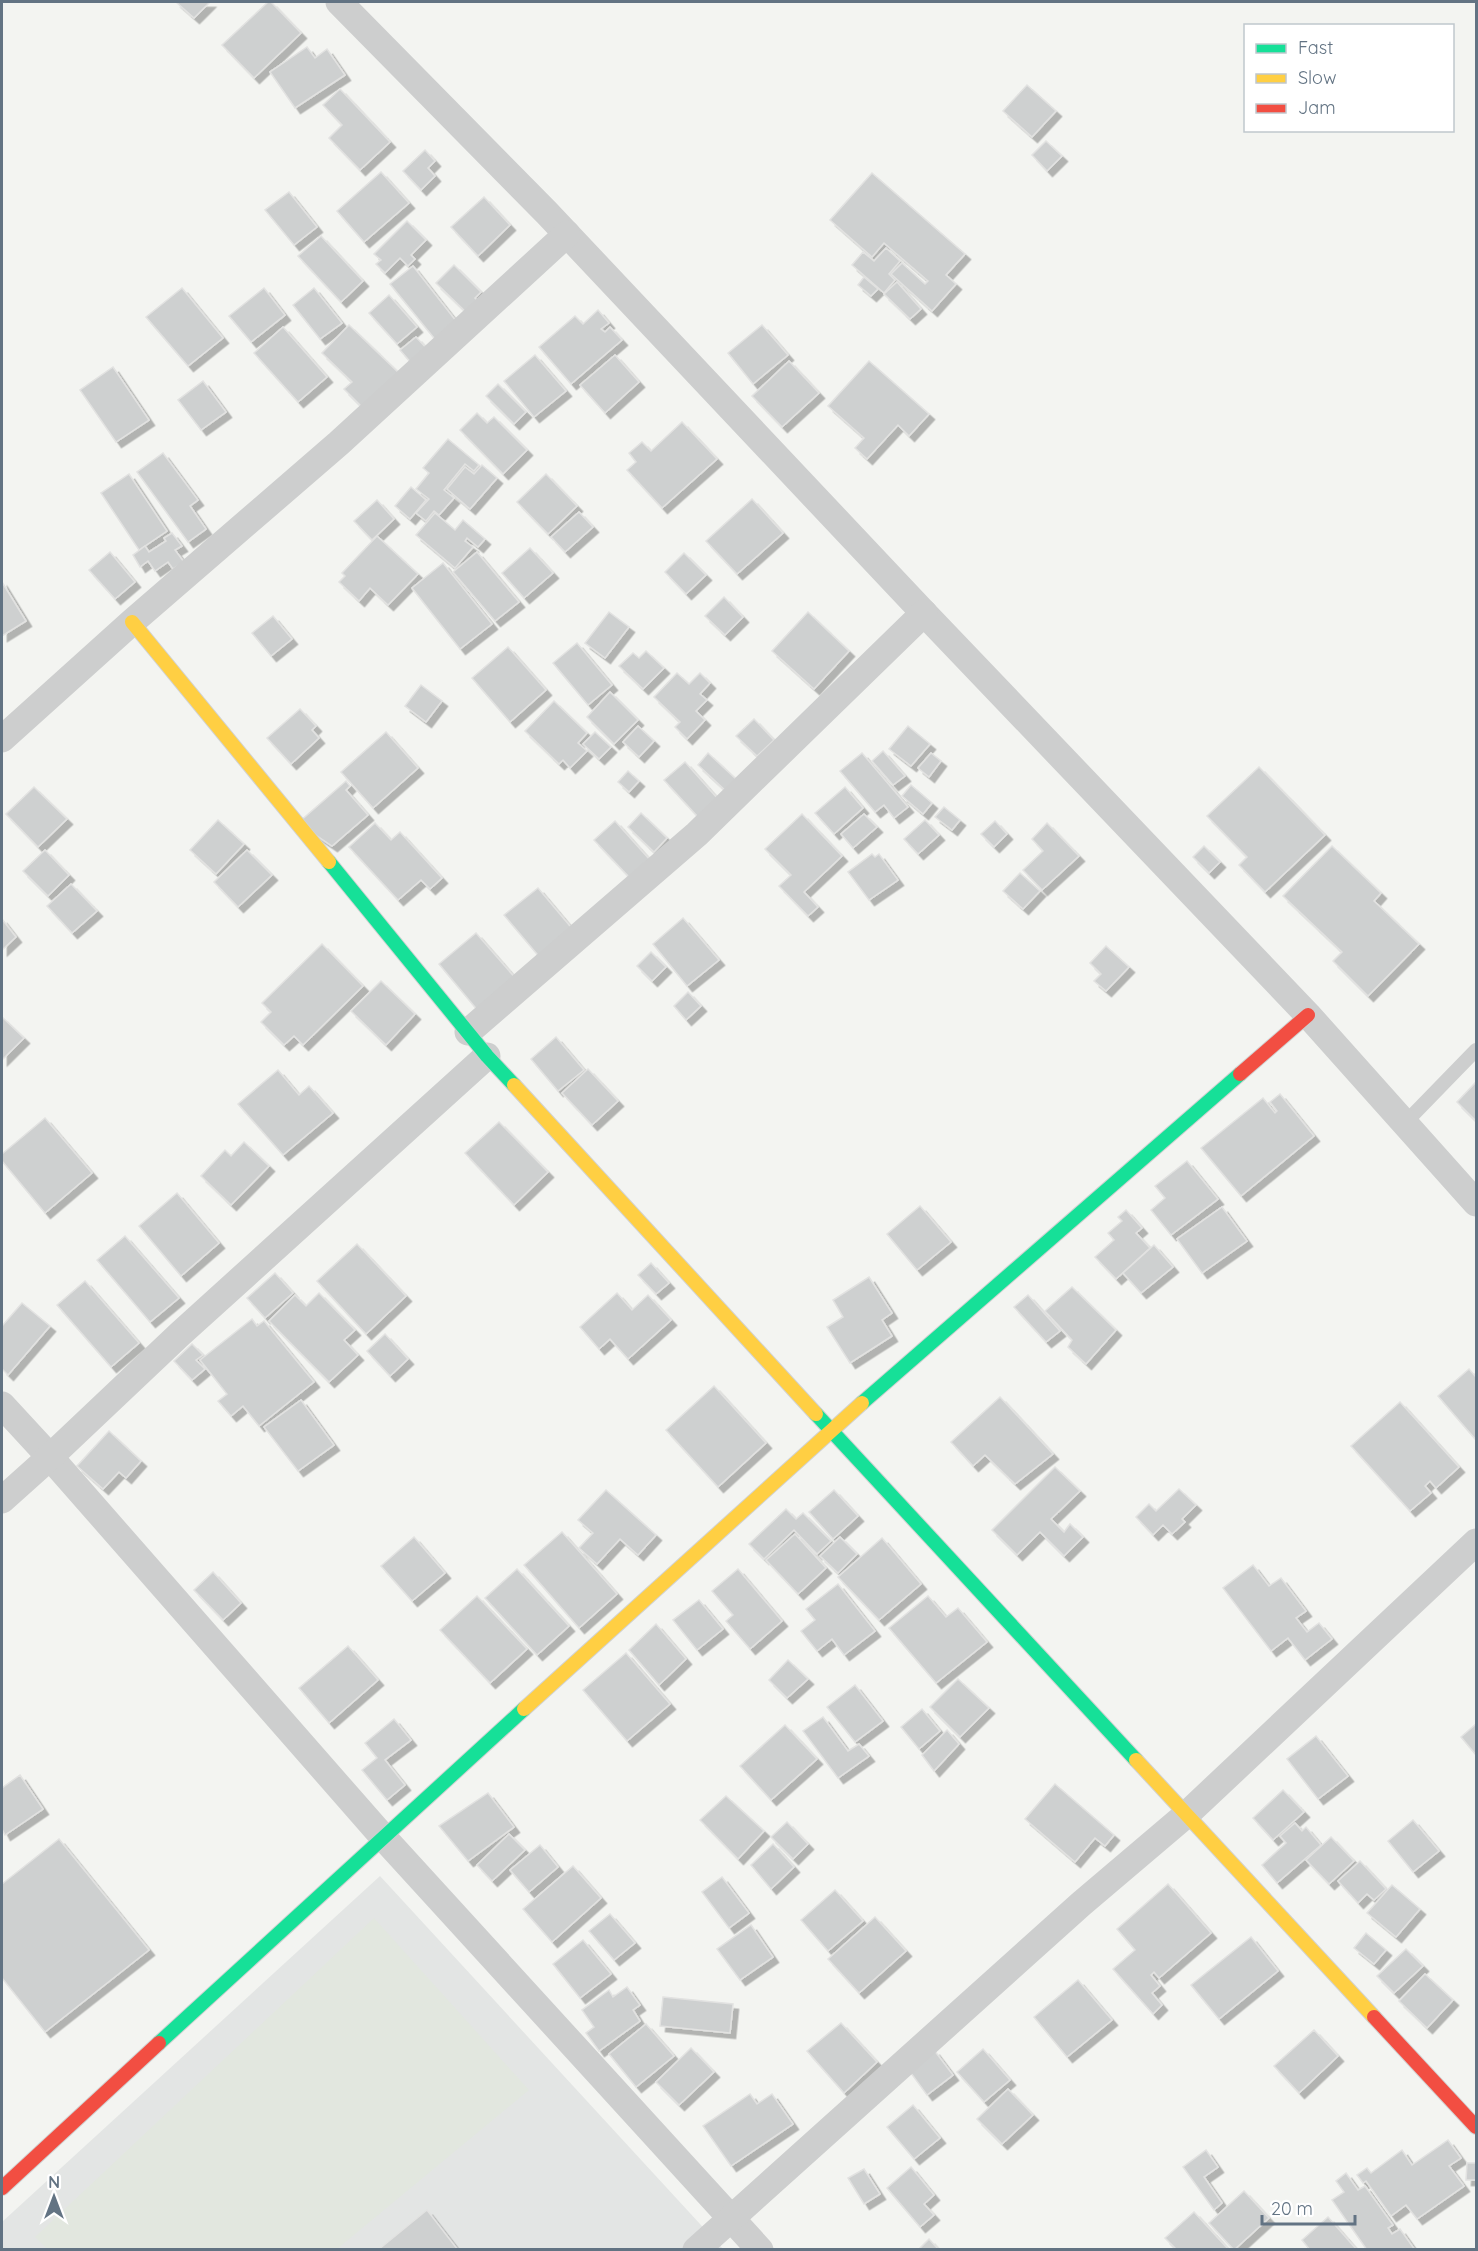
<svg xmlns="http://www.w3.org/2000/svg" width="1478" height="2251" viewBox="0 0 1478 2251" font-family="Quicksand,sans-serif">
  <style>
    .built { fill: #e3e5e4 }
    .green { fill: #e2e7df }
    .building { fill: #ced0d0; stroke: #e2e2e1; stroke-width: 1.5; filter: url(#shadow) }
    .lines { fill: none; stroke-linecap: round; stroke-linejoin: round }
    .fast-casing { stroke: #d1d2d2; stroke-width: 16 }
    .slow-casing { stroke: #d1d2d2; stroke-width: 16 }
    .jam-casing { stroke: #d1d2d2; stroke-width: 16 }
    .lane { stroke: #cdcece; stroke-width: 14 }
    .street { stroke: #cdcece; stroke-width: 27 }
    .fast { stroke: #16e098; stroke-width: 14 }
    .slow { stroke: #ffcf43; stroke-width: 14 }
    .jam { stroke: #f24e42; stroke-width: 14 }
  </style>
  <defs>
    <filter id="shadow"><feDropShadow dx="5.5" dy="5.5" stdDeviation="0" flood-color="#0004"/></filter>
  </defs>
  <rect width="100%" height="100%" fill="#f3f4f1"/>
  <polygon class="built" points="380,1876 723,2249 2,2250 2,2222"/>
  <polygon class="green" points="374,1918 529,2090 337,2249 47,2249 35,2237"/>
  <g class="building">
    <polygon points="176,2 210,2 194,18"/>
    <polygon points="268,2 271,2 301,33 254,78 222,45"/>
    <polygon points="307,47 315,58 327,49 345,75 295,108 270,72"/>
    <polygon points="1027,85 1056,111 1032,137 1003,111"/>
    <polygon points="340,89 390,142 360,170 329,138 342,125 323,105"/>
    <polygon points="1046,141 1062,156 1047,171 1032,155"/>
    <polygon points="425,150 435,161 428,168 435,176 421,190 403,171"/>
    <polygon points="381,172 409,203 364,242 337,211"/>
    <polygon points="872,173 965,254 946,275 956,284 932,311 891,274 902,263 925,284 928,281 884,243 872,257 830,220"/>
    <polygon points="289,192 317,227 294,245 265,210"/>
    <polygon points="484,197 510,225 478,256 451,227"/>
    <polygon points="407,221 426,240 411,255 415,259 408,266 400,258 385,273 376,264 381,260 374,254"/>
    <polygon points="321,236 363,281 341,302 298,256"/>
    <polygon points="886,248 900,261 889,274 895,280 884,293 852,265 863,252 874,261"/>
    <polygon points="454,265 481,292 475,298 483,307 472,318 436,283"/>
    <polygon points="413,266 460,326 438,343 390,284"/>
    <polygon points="864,277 878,289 871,296 858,285"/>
    <polygon points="897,282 921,309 910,319 884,294"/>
    <polygon points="182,288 223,338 188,366 146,317"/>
    <polygon points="264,288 285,315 251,342 229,316"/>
    <polygon points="314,288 342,323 320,339 293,305"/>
    <polygon points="389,295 417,327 397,344 369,313"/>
    <polygon points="598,310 609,323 601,329 605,332 610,327 622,340 571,384 539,347 575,316 583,324"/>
    <polygon points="349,325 401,375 366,411 344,389 352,382 322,353"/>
    <polygon points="762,325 788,355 753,384 728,353"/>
    <polygon points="283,327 327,377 298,402 254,353"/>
    <polygon points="416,337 429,351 413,365 400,350"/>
    <polygon points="535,355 566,391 534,417 504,381"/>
    <polygon points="615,355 639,382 605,413 580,385"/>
    <polygon points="789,361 819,393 782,427 752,396"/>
    <polygon points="869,361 929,414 909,436 898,425 867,459 855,448 864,438 828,406"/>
    <polygon points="113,367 149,420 116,442 80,390"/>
    <polygon points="203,381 226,412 201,430 178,400"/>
    <polygon points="498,384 526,412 514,424 486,396"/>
    <polygon points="477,413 487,423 494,417 527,450 503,474 460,430"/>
    <polygon points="682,422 717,459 662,508 627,470 636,462 629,453 642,442 651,451"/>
    <polygon points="448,439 479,465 474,471 465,464 444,490 454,498 439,515 434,511 426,521 416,513 429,499 416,489 429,473 423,468"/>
    <polygon points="163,453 198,500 190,506 206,529 188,542 137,472"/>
    <polygon points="482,465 497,478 470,509 447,489 465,467 474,474"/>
    <polygon points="129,474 167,531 139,550 101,493"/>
    <polygon points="546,474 577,506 548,534 517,502"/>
    <polygon points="411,487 426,500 410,519 395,506"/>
    <polygon points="752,499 783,533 737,574 706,541"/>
    <polygon points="377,500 394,519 372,540 354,521"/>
    <polygon points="579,512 593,527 565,552 551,537"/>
    <polygon points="435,513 455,530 463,520 485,539 478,547 467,538 465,541 473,547 455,568 416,535"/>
    <polygon points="172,533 182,546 175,550 184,562 173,569 168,562 155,571 148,561 140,567 133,555 145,546 149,552 166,541 164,538"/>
    <polygon points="377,536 418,574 388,605 370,588 359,601 339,582 345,576 342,573"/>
    <polygon points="530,548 553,573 524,598 502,573"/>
    <polygon points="110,552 135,582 115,599 89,570"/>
    <polygon points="477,552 519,602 495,621 453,572"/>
    <polygon points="684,553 706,575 686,594 665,572"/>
    <polygon points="443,563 492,624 460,649 412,588"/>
    <polygon points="2,582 26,621 2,636"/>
    <polygon points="724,597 743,617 725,635 705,616"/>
    <polygon points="609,612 629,627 605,658 585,643"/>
    <polygon points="808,612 849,651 814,689 772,651"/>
    <polygon points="273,616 292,639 271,656 252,633"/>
    <polygon points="577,643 612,685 588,705 553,663"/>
    <polygon points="508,647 546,690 510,722 472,678"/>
    <polygon points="646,651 664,668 643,689 619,666 633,653 639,658"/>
    <polygon points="677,673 689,684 700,673 710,683 700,694 707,700 696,711 705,720 687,739 675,727 680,722 654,697"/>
    <polygon points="421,685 442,701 426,722 405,706"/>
    <polygon points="610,692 638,720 614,744 587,717"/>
    <polygon points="554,701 587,733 578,743 587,751 570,768 563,760 559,764 525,731"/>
    <polygon points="300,709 316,726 312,730 319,738 291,764 267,738"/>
    <polygon points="754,719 774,740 757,756 736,736"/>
    <polygon points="638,726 654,741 639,757 623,742"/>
    <polygon points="908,726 930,744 911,766 889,749"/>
    <polygon points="386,732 418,768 373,808 341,772"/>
    <polygon points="595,732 611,747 599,759 583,744"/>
    <polygon points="883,751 905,776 893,785 872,761"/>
    <polygon points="708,753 737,780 727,792 698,765"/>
    <polygon points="862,753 908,807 894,818 884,805 875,812 840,771"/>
    <polygon points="931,753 941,761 929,777 918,768"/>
    <polygon points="685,762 718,799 698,817 664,780"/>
    <polygon points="1259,767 1325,835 1265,892 1239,865 1247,857 1207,816"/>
    <polygon points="628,771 639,781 629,792 618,782"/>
    <polygon points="346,781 350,786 346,790 368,815 332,846 298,823"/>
    <polygon points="911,785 932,803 923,814 902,796"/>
    <polygon points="34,787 67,819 38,847 6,814"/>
    <polygon points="845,787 863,808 834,834 815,813"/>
    <polygon points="944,807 960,820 952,830 935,817"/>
    <polygon points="641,813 667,838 654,852 628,827"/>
    <polygon points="802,814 842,856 804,892 818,907 808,916 779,886 791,875 765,849"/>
    <polygon points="864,814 877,827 853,848 841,834"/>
    <polygon points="218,820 244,844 216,874 190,850"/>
    <polygon points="925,820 939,835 918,854 904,839"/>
    <polygon points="615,821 650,860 630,878 594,840"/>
    <polygon points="995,821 1007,834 994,847 981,834"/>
    <polygon points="375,823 391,840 400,832 442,878 430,889 421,880 398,900 349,847"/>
    <polygon points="1047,823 1079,856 1042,890 1023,870 1043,851 1032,839"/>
    <polygon points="1204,846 1220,862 1209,873 1193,857"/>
    <polygon points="1332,846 1381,893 1374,901 1419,944 1368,996 1333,961 1342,952 1283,896"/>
    <polygon points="45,850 69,875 48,896 23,871"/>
    <polygon points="247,850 272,875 238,907 214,882"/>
    <polygon points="872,854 875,857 879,854 898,880 869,900 848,872"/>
    <polygon points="1020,873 1040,891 1023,909 1003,891"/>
    <polygon points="71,884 97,911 72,933 47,906"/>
    <polygon points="538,888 575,932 542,960 504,915"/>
    <polygon points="683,918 719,960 687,986 653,944"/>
    <polygon points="2,919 16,937 2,950"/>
    <polygon points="476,933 517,980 479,1012 439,964"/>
    <polygon points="322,944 363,986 303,1045 294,1036 284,1045 261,1022 271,1012 262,1003"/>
    <polygon points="1106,946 1129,967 1106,991 1094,981 1101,974 1090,963"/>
    <polygon points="651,952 666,967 652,981 637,966"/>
    <polygon points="381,981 415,1014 386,1045 351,1011"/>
    <polygon points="688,992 701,1006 686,1020 674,1006"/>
    <polygon points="2,1017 24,1038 2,1060"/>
    <polygon points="556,1037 584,1070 558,1091 531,1059"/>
    <polygon points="588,1069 618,1101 592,1125 562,1093"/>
    <polygon points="278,1070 299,1095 309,1086 333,1113 283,1155 238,1104"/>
    <polygon points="1476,1082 1476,1121 1457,1102"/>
    <polygon points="1280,1094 1314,1136 1241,1196 1201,1148 1263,1098 1275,1113 1277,1111 1270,1102"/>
    <polygon points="45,1118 92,1173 45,1213 2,1161 2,1154"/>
    <polygon points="499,1122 548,1172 514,1205 465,1153"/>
    <polygon points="244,1142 269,1166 231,1205 201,1176 225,1150 231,1156"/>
    <polygon points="1187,1161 1218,1199 1171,1235 1151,1210 1165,1198 1155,1186"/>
    <polygon points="177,1193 219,1243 181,1276 139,1226"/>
    <polygon points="920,1206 951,1242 917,1270 887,1234"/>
    <polygon points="1222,1207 1247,1241 1202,1273 1177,1239"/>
    <polygon points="1126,1210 1142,1228 1136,1233 1150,1248 1116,1279 1095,1257 1114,1240 1108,1233 1122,1221 1118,1217"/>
    <polygon points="125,1236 179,1298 150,1322 97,1260"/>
    <polygon points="357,1244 406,1296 366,1334 317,1281"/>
    <polygon points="1154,1245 1173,1267 1141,1293 1123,1273"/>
    <polygon points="651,1263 669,1283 656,1294 638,1275"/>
    <polygon points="275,1273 293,1293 265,1318 247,1298"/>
    <polygon points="869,1277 892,1313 882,1320 892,1336 850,1363 827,1327 843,1317 833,1300"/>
    <polygon points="85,1281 139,1343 111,1367 57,1305"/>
    <polygon points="1072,1287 1116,1330 1086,1364 1068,1347 1072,1340 1045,1311"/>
    <polygon points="319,1293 355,1330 344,1340 358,1355 329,1382 269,1321 295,1295 306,1306"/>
    <polygon points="617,1293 632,1310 648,1295 671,1320 628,1359 610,1339 599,1349 580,1327"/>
    <polygon points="1028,1295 1060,1331 1046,1342 1014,1307"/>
    <polygon points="22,1303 50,1326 8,1375 2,1369 2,1326"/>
    <polygon points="252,1319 257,1326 264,1321 314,1382 259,1426 243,1406 231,1416 218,1401 227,1394 200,1360"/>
    <polygon points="385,1334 408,1359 390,1376 367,1351"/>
    <polygon points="192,1344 203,1355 196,1360 205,1369 192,1380 174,1361"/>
    <polygon points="1469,1369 1475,1376 1476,1374 1476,1440 1438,1396"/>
    <polygon points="714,1386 766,1443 718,1487 666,1430"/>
    <polygon points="1000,1397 1053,1454 1015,1484 985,1455 973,1466 951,1442"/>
    <polygon points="301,1400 334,1445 298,1471 264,1427"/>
    <polygon points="1400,1402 1459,1467 1436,1488 1430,1481 1425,1486 1431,1493 1410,1511 1351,1446"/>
    <polygon points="109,1431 141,1461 126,1478 119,1472 103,1489 77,1466"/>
    <polygon points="1055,1467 1080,1491 1051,1519 1064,1532 1070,1524 1083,1537 1064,1556 1040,1532 1017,1555 992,1530"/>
    <polygon points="1179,1489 1196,1505 1182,1519 1185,1522 1172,1534 1163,1525 1153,1535 1136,1517 1149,1504 1156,1511"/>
    <polygon points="606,1490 656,1535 638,1555 620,1539 597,1564 579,1548 593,1533 578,1520"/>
    <polygon points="834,1490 858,1516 833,1539 809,1512"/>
    <polygon points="786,1509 796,1519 803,1513 831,1541 817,1554 794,1530 764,1559 749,1544"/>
    <polygon points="562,1532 617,1594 579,1628 524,1565"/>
    <polygon points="795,1534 826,1568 798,1594 766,1560"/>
    <polygon points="414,1537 445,1573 412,1601 381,1566"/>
    <polygon points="840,1537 857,1554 838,1573 820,1556"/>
    <polygon points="882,1538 921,1584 879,1620 838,1577"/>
    <polygon points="1253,1565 1269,1586 1281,1578 1306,1611 1296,1618 1307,1632 1319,1623 1332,1639 1305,1660 1288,1638 1271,1651 1223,1588"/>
    <polygon points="517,1569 569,1626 537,1655 485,1598"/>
    <polygon points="738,1569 782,1621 750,1649 726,1621 733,1615 712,1591"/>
    <polygon points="213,1572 241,1603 223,1620 194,1590"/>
    <polygon points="838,1584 875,1631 844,1655 832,1639 817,1651 801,1631 815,1620 806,1609"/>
    <polygon points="477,1596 527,1649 490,1683 440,1630"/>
    <polygon points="928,1596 946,1617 958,1608 987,1642 936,1683 889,1628"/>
    <polygon points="699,1600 723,1629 697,1650 673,1620"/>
    <polygon points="656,1624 686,1659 659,1685 629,1650"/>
    <polygon points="348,1646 378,1680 329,1723 299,1688"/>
    <polygon points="626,1653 670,1704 627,1741 583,1690"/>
    <polygon points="788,1660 808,1679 787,1698 769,1680"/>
    <polygon points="958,1679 989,1708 960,1737 930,1707"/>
    <polygon points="855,1685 883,1721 855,1742 827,1707"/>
    <polygon points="922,1709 940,1731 919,1749 901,1727"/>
    <polygon points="823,1717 848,1751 859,1744 869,1756 838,1778 803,1731"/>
    <polygon points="394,1719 411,1740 385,1760 405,1785 387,1800 362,1770 377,1758 365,1743"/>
    <polygon points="1476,1724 1476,1755 1461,1737"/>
    <polygon points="785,1725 817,1759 771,1800 740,1766"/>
    <polygon points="947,1730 959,1744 934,1771 922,1755"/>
    <polygon points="1316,1736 1348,1776 1318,1799 1287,1759"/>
    <polygon points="20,1775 43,1809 5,1835 2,1829 2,1788"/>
    <polygon points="1055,1784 1114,1835 1105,1846 1095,1838 1075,1862 1025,1819"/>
    <polygon points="1283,1790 1304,1812 1273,1840 1253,1818"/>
    <polygon points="488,1793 514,1827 468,1861 439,1826"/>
    <polygon points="726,1796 764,1831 738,1859 700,1820"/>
    <polygon points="1413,1820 1439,1851 1413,1872 1388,1841"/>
    <polygon points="787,1822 808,1844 793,1859 771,1837"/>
    <polygon points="1295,1823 1302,1831 1306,1827 1321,1845 1277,1883 1262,1865 1286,1843 1280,1836"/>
    <polygon points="509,1834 525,1850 492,1881 477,1865"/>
    <polygon points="1331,1837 1354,1861 1329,1884 1306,1860"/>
    <polygon points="59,1839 149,1950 45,2032 2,1978 2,1884"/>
    <polygon points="773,1844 794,1867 771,1889 751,1865"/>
    <polygon points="540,1845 558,1867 529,1892 510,1870"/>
    <polygon points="1360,1861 1386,1889 1374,1900 1367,1894 1358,1903 1338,1881"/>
    <polygon points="573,1866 601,1898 552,1942 523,1909"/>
    <polygon points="722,1877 749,1913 729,1928 702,1892"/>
    <polygon points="1168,1884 1211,1933 1159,1978 1154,1972 1151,1975 1160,1986 1152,1993 1162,2005 1153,2014 1113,1969 1135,1950 1117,1929"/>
    <polygon points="1392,1885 1420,1909 1396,1937 1367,1913"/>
    <polygon points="835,1890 863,1921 828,1951 801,1920"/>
    <polygon points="610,1914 635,1943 614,1960 589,1931"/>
    <polygon points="875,1917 906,1951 859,1993 828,1959"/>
    <polygon points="751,1925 773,1957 740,1980 717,1949"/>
    <polygon points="1366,1933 1386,1950 1374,1964 1354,1948"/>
    <polygon points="1251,1937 1278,1971 1219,2019 1191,1985"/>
    <polygon points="583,1940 611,1974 580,1998 553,1964"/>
    <polygon points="1406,1949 1423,1966 1394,1993 1377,1976"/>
    <polygon points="1425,1974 1453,2000 1427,2028 1399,2001"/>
    <polygon points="1078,1980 1112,2020 1067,2057 1034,2017"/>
    <polygon points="627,1987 640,2005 633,2010 640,2021 599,2051 586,2033 594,2027 582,2010 609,1990 613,1997"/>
    <polygon points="663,1997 733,2004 730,2033 660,2026"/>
    <polygon points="841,2023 877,2062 844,2093 807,2051"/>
    <polygon points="646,2024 674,2056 636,2087 609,2054"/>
    <polygon points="1314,2030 1338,2056 1299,2093 1274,2066"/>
    <polygon points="691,2048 714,2072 679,2105 656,2082"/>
    <polygon points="983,2049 1010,2080 984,2102 957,2072"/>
    <polygon points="934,2050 953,2075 927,2095 908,2069"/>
    <polygon points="1008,2089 1033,2115 1002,2144 977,2119"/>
    <polygon points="750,2094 757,2104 772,2094 793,2124 731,2166 703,2126"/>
    <polygon points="913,2105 940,2138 914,2159 887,2127"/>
    <polygon points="1448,2140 1461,2158 1449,2166 1464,2186 1417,2219 1406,2205 1391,2216 1366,2181 1363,2183 1357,2175 1367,2168 1371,2173 1402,2150 1412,2165"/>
    <polygon points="1206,2150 1218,2167 1204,2177 1222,2203 1214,2210 1183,2167"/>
    <polygon points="1467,2163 1476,2163 1476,2180 1466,2180"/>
    <polygon points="911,2167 934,2195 924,2204 934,2215 920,2227 887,2188"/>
    <polygon points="864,2169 880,2194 864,2204 848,2178"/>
    <polygon points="1346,2173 1358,2190 1365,2186 1393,2225 1388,2228 1392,2234 1400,2229 1415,2250 1367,2250 1332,2200 1344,2192 1336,2181"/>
    <polygon points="1244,2191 1269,2218 1234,2250 1209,2223"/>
    <polygon points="427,2210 458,2250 378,2250"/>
    <polygon points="1194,2212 1229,2250 1177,2250 1165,2238"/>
    <polygon points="1328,2217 1357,2250 1310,2250 1302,2240"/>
    <polygon points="929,2239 939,2250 918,2250"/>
  </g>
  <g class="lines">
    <g class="fast-casing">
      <g id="fast">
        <polyline points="329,862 487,1056 514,1085"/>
        <polyline points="862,1403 1240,1074"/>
        <polyline points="816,1414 1136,1760"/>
        <polyline points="159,2043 524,1709"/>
      </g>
    </g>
    <g class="slow-casing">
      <g id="slow">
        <polyline points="132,622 329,862"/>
        <polyline points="514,1085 816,1414"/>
        <polyline points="524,1709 862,1403"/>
        <polyline points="1136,1760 1374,2017"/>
      </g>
    </g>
    <g class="jam-casing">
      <g id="jam">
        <polyline points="1240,1074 1308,1015"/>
        <polyline points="1374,2017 1476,2127"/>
        <polyline points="2,2188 159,2043"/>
      </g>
    </g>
    <polyline class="lane" points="1405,1123 1476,1050"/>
    <g class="street">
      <polyline points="339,2 547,213 924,613 1308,1015 1476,1203"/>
      <polyline points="2,739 132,622 339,443 567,234"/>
      <polyline points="468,1032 697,834 924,613"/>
      <polyline points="2,1405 50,1457 383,1837 760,2250"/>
      <polyline points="2,1500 50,1457 180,1334 487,1056"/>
      <polyline points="696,2250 1081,1904 1187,1814 1476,1542"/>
    </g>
    <use href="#fast" class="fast"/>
    <use href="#slow" class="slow"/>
    <use href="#jam" class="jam"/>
  </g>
  <rect width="1478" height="2251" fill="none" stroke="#627383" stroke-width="6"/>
  <rect x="1244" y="24" width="210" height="108" fill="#ffffff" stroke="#c0c7cd" stroke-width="1.5"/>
  <rect x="1256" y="44" width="30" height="9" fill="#16e098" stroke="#c0c7cd" stroke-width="1.5"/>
  <text x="1298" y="54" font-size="18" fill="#627383">Fast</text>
  <rect x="1256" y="74" width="30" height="9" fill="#ffcf43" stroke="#c0c7cd" stroke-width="1.5"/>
  <text x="1298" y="84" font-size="18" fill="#627383">Slow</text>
  <rect x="1256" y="104" width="30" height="9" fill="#f24e42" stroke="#c0c7cd" stroke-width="1.5"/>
  <text x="1298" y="114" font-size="18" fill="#627383">Jam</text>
  <g transform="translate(54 2197)" stroke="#ffffff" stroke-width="4.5" paint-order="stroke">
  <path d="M0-4.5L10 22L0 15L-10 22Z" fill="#627383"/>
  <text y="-9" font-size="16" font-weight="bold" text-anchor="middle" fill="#627383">N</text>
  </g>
  <path d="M1262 2215v9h93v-9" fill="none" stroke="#627383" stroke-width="3"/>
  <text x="1271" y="2215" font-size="18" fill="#627383" stroke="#ffffff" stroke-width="4.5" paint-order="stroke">20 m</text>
</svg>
